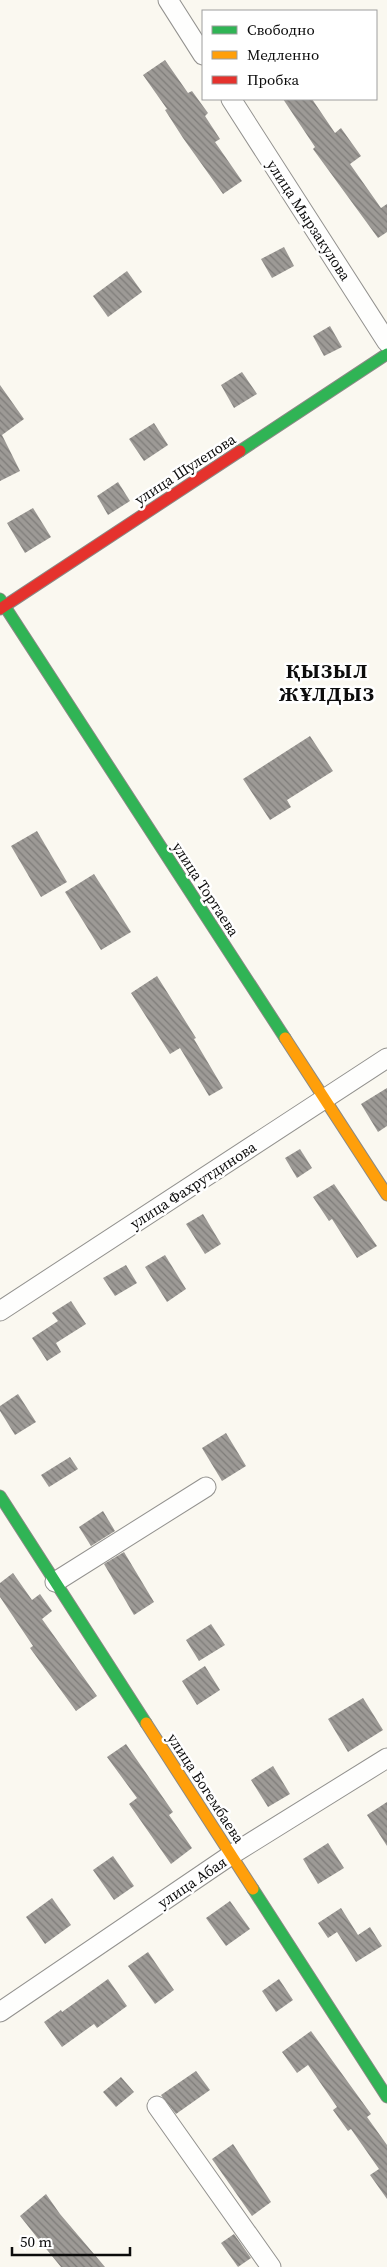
<svg xmlns="http://www.w3.org/2000/svg" width="387" height="2267" viewBox="0 0 387 2267" font-family="'Source Serif 4',serif">
  <style>
    .building { fill: url(#building-back-hatch) }
    .lines { fill: none; stroke-linecap: round; stroke-linejoin: round }
    .street-casing { stroke: #93928f; stroke-width: 21 }
    .fast-casing { stroke: #8a8985; stroke-width: 13 }
    .slow-casing { stroke: #8a8985; stroke-width: 13 }
    .jam-casing { stroke: #8a8985; stroke-width: 13 }
    .street { stroke: #fefefd; stroke-width: 19 }
    .fast { stroke: #30b455; stroke-width: 11 }
    .slow { stroke: #ff9f0a; stroke-width: 11 }
    .jam { stroke: #e5322d; stroke-width: 11 }
    .labels { text-anchor: middle; dominant-baseline: central; stroke-width: 5; stroke-linejoin: round; paint-order: stroke }
    .street-label { font-size: 15px; fill: #0c0c0c; stroke: #fff }
    .district-label { font-size: 20px; font-weight: bold; letter-spacing: 1px; fill: #0c0c0c; stroke: #fff }
  </style>
  <defs>
    <pattern id="building-back-hatch" width="6" height="6" patternUnits="userSpaceOnUse" patternTransform="scale(1.25)"><rect width="6" height="6" fill="#9d9a96"/><path d="M-1 5l2 2M0 0l6 6M5-1l2 2" fill="none" stroke="#7e7c79"/></pattern>
  </defs>
  <rect width="100%" height="100%" fill="#faf8f0"/>
  <g class="building">
    <polygon points="165,60 188,93 192,91 208,113 205,116 220,139 215,142 242,181 223,194 183,138 165,110 167,109 143,75"/>
    <polygon points="283,99 312,99 335,133 341,128 361,156 350,164 381,208 387,204 387,232 378,238 313,149 315,147"/>
    <polygon points="284,247 294,266 272,278 261,259"/>
    <polygon points="127,271 142,292 108,317 93,296"/>
    <polygon points="330,326 342,347 324,356 313,336"/>
    <polygon points="242,372 257,394 234,408 221,385"/>
    <polygon points="0,385 24,419 2,435 20,471 0,481"/>
    <polygon points="154,423 168,445 144,461 129,439"/>
    <polygon points="118,482 130,501 108,515 97,496"/>
    <polygon points="33,508 51,537 25,553 7,523"/>
    <polygon points="310,736 333,771 287,800 291,807 270,820 243,779"/>
    <polygon points="37,831 67,882 41,897 11,846"/>
    <polygon points="94,874 131,932 101,950 65,892"/>
    <polygon points="157,976 196,1038 194,1039 223,1088 209,1096 180,1048 170,1054 131,993"/>
    <polygon points="387,1088 387,1126 378,1132 361,1104"/>
    <polygon points="300,1149 312,1168 297,1178 285,1158"/>
    <polygon points="334,1184 377,1246 357,1258 332,1219 329,1221 313,1197"/>
    <polygon points="203,1214 221,1244 205,1254 186,1224"/>
    <polygon points="165,1255 186,1289 167,1302 145,1267"/>
    <polygon points="126,1265 137,1283 115,1296 103,1278"/>
    <polygon points="71,1301 86,1324 56,1343 61,1352 47,1361 32,1338 58,1321 52,1313"/>
    <polygon points="18,1394 36,1422 15,1435 0,1411 0,1406"/>
    <polygon points="226,1433 246,1466 222,1481 202,1448"/>
    <polygon points="70,1457 78,1469 49,1487 41,1475"/>
    <polygon points="103,1511 115,1531 91,1546 79,1527"/>
    <polygon points="124,1552 154,1602 134,1615 104,1564"/>
    <polygon points="13,1573 32,1600 40,1594 52,1611 42,1619 97,1696 76,1711 30,1648 33,1646 0,1597 0,1583"/>
    <polygon points="211,1624 225,1645 199,1661 186,1640"/>
    <polygon points="205,1666 220,1690 197,1705 182,1681"/>
    <polygon points="363,1698 383,1730 348,1752 328,1719"/>
    <polygon points="126,1744 173,1812 169,1815 192,1848 171,1864 129,1804 137,1798 107,1757"/>
    <polygon points="273,1766 290,1794 268,1807 251,1780"/>
    <polygon points="387,1802 387,1846 367,1815"/>
    <polygon points="328,1843 344,1868 318,1884 303,1859"/>
    <polygon points="113,1856 134,1886 114,1900 93,1870"/>
    <polygon points="52,1898 71,1925 45,1944 26,1917"/>
    <polygon points="230,1901 250,1929 226,1946 206,1918"/>
    <polygon points="341,1908 358,1935 370,1927 382,1946 356,1962 337,1932 328,1938 318,1923"/>
    <polygon points="148,1952 174,1990 155,2004 128,1966"/>
    <polygon points="108,1979 127,2006 97,2028 94,2024 62,2047 44,2022 61,2010 62,2012"/>
    <polygon points="279,1979 293,2000 276,2012 262,1991"/>
    <polygon points="311,2031 371,2114 367,2117 387,2145 387,2199 370,2175 379,2169 351,2129 348,2131 333,2110 337,2107 308,2065 297,2073 282,2052"/>
    <polygon points="196,2071 210,2090 176,2114 161,2095"/>
    <polygon points="121,2077 134,2092 116,2107 103,2092"/>
    <polygon points="233,2144 271,2202 252,2216 212,2159"/>
    <polygon points="46,2194 60,2214 105,2267 61,2267 43,2245 20,2216"/>
    <polygon points="234,2234 251,2258 238,2267 221,2243"/>
  </g>
  <g class="lines">
    <g class="street-casing">
      <g id="street">
        <polyline points="168,0 203,55"/>
        <polyline points="231,99 387,342"/>
        <polyline points="0,1311 387,1058"/>
        <polyline points="55,1582 206,1487"/>
        <polyline points="0,2012 231,1855 387,1758"/>
        <polyline points="157,2106 271,2267"/>
      </g>
    </g>
    <g class="fast-casing">
      <g id="fast">
        <polyline points="240,451 387,354"/>
        <polyline points="0,599 285,1038"/>
        <polyline points="0,1496 146,1723"/>
        <polyline points="253,1889 387,2097"/>
      </g>
    </g>
    <g class="slow-casing">
      <g id="slow">
        <polyline points="285,1038 387,1195"/>
        <polyline points="146,1723 253,1889"/>
      </g>
    </g>
    <g class="jam-casing">
      <polyline id="jam" points="0,609 240,451"/>
    </g>
    <use href="#street" class="street"/>
    <use href="#fast" class="fast"/>
    <use href="#slow" class="slow"/>
    <use href="#jam" class="jam"/>
  </g>
  <g class="labels">
    <g class="street-label">
      <text transform="translate(309 220) rotate(57)">улица Мырзакулова</text>
      <text transform="translate(185 469) rotate(-33)">улица Шулепова</text>
      <text transform="translate(206 889) rotate(57)">улица Тортаева</text>
      <text transform="translate(193 1185) rotate(-33)">улица Фахрутдинова</text>
      <text transform="translate(206 1788) rotate(57)">улица Богембаева</text>
      <text transform="translate(192 1882) rotate(-34)">улица Абая</text>
    </g>
    <g class="district-label">
      <text x="327" y="671">ҚЫЗЫЛ<tspan x="327" dy="23">ЖҰЛДЫЗ</tspan></text>
    </g>
  </g>
  <rect x="202" y="10" width="175" height="90" fill="#ffffff" stroke="#9e9e9e"/>
  <rect x="212" y="26" width="25" height="8" fill="#30b455" stroke="#9e9e9e"/>
  <text x="247" y="35" font-size="15" fill="#0c0c0c">Свободно</text>
  <rect x="212" y="51" width="25" height="8" fill="#ff9f0a" stroke="#9e9e9e"/>
  <text x="247" y="60" font-size="15" fill="#0c0c0c">Медленно</text>
  <rect x="212" y="76" width="25" height="8" fill="#e5322d" stroke="#9e9e9e"/>
  <text x="247" y="85" font-size="15" fill="#0c0c0c">Пробка</text>
  <path d="M12 2247v8h118v-8" fill="none" stroke="#0c0c0c" stroke-width="2.5"/>
  <text x="20" y="2247" font-size="15" fill="#0c0c0c" stroke="#ffffff" stroke-width="4" paint-order="stroke">50 m</text>
</svg>
